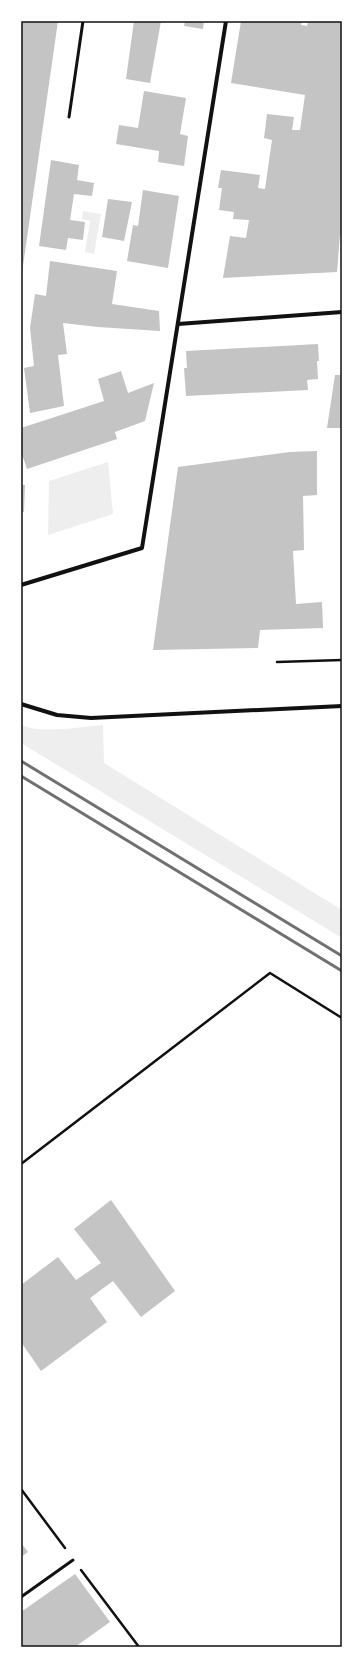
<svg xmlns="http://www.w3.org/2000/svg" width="363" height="1668" viewBox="0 0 363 1668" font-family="Karla,sans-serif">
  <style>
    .green { fill: #eee }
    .building { fill: #c4c4c4 }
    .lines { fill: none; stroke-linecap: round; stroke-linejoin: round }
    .path { stroke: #111; stroke-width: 2.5 }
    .service { stroke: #111; stroke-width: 3 }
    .minor { stroke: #111; stroke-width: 4 }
    .rail { stroke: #707070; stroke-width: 3 }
    .neatline { fill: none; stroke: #111; stroke-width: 1.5 }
  </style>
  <rect width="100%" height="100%" fill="#fff"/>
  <g class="green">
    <polygon points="83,211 101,214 94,254 85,252 90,221 82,219"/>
    <polygon points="108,462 113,514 48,535 49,481"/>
    <path d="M21 725C41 734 80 727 103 725L104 763 342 910V938L21 743Z"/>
  </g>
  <g class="building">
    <polygon points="21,21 58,21 22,273 21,273"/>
    <polygon points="134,21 161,21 150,83 126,79"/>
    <polygon points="185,21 204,21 203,29 184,26"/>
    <polygon points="241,21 302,21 301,25 307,26 308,21 342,21 342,234 340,234 337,272 223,278 230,236 246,238 249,220 233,219 234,212 219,210 222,188 218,188 221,170 260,175 258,188 265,189 272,140 264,138 267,114 294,117 292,130 300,130 305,95 231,83"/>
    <polygon points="144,91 186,98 180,134 188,136 184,166 158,162 159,151 116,144 119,125 138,128"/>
    <polygon points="51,160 79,165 77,180 94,183 92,196 74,194 70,220 85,222 83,240 68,238 66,250 39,246"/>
    <polygon points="143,190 179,196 168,268 127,261 133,225 138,226"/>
    <polygon points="108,199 132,202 124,241 102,237"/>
    <polygon points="50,261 117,271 112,304 159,311 160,331 98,327 63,323 67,354 58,355 64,406 30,413 24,368 34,366 30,328 35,294 46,296"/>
    <polygon points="318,344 319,361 317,361 318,379 307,380 308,390 186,396 184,368 187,368 186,351"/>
    <polygon points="121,371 128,393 154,383 145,421 115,432 117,439 27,469 21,451 21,428 104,401 98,379"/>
    <polygon points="335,375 342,375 342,428 327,428"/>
    <polygon points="317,451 317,495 303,496 304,550 293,551 296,604 322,602 323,628 260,630 258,648 153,650 178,467 290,452"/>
    <polygon points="21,485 25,485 24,512 21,512"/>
    <polygon points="111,1200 175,1291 141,1317 113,1281 90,1298 107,1322 41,1371 21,1342 21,1285 58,1257 76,1280 101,1263 74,1229"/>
    <polygon points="21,1543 28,1552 21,1557"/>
    <polygon points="75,1574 110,1622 75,1647 21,1647 21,1612"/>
  </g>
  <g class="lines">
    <g class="path">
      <polyline points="277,662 342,660"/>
      <polyline points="21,1164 270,973 342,1018"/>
      <polyline points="21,1489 65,1548"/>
      <polyline points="81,1570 139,1647"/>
    </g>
    <g class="service">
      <polyline points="69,117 83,21"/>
      <polyline points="21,1597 73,1560"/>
    </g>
    <g class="minor">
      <polyline points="178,324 342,312"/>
      <polyline points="21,585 142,548 226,21"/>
      <polyline points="21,704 57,715 91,718 342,706"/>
    </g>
    <g class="rail">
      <polyline points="21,761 342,956"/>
      <polyline points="21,776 342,971"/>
    </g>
  </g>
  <rect width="363" height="1668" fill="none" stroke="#ffffff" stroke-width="44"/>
  <rect x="22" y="22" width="319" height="1624" class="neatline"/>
</svg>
